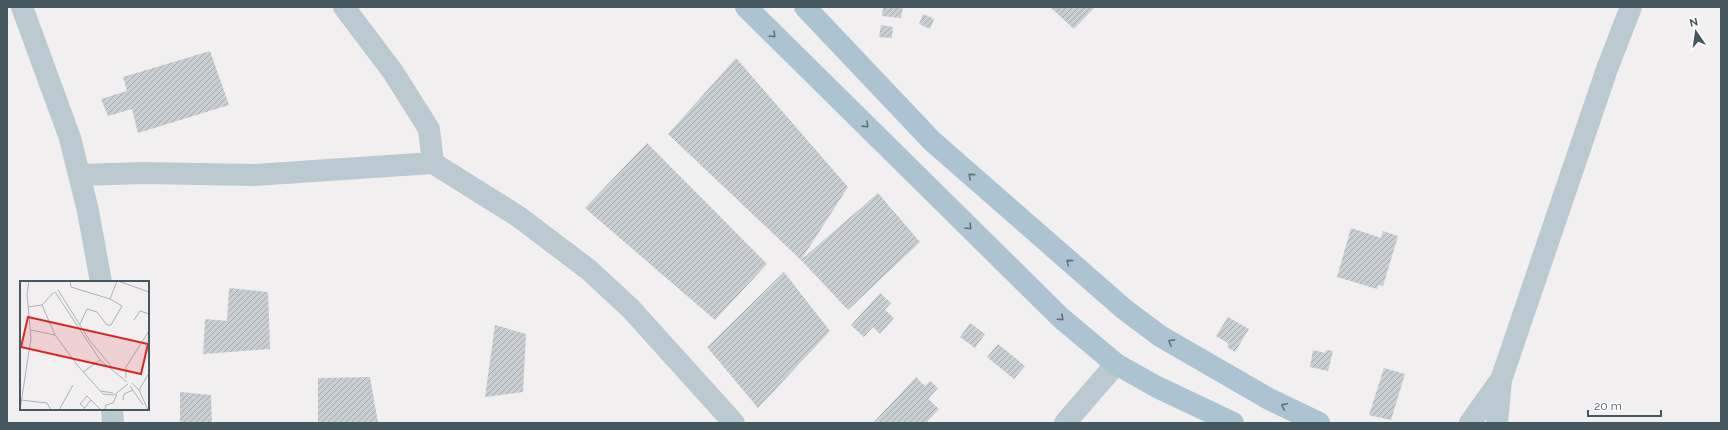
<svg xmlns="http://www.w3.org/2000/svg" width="1728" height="430" viewBox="0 0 1728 430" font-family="Raleway,sans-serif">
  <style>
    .building { fill: url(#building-hatch) }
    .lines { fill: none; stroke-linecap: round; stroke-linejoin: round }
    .minor { stroke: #bbcad0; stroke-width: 22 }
    .major { stroke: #acc4d2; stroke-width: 22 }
    .oneway { stroke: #5f727c }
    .inset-road { fill: none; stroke: #adb2b6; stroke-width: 1 }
    .view { fill: #d62828; fill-opacity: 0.15; stroke: #d62828; stroke-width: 2 }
    .inset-edge { fill: none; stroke: #45575f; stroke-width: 2 }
  </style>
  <defs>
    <pattern id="building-hatch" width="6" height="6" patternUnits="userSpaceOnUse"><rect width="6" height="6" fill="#c9ced3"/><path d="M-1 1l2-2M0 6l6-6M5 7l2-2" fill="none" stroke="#a5aaae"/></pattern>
  </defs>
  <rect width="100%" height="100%" fill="#f2eff0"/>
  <g class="building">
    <polygon points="883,7 903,7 901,18 882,16"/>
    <polygon points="1050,7 1095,7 1074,29"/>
    <polygon points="923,14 934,19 930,29 919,24"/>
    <polygon points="881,25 893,27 892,38 879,37"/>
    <polygon points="210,51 229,105 138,133 132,109 108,116 101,99 127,91 123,77"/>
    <polygon points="736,58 848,187 801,260 878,193 920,242 848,310 801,260 668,134"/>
    <polygon points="647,143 767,264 715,320 585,208"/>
    <polygon points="1351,228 1381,238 1383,231 1398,236 1383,286 1378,285 1377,289 1337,277"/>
    <polygon points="784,272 830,331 758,408 707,347"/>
    <polygon points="229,288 268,292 270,349 203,354 205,319 227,321"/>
    <polygon points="880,293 891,303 885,310 894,318 880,334 873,327 864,337 851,325"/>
    <polygon points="1228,317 1249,329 1235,352 1227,347 1229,344 1216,336"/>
    <polygon points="970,323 985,334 975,348 960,337"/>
    <polygon points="495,325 526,334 523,392 485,397"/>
    <polygon points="998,344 1025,366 1014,379 987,357"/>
    <polygon points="1313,350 1325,353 1326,350 1333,351 1328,371 1310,367"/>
    <polygon points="1384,368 1405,374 1391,420 1369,415"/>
    <polygon points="370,377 378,423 318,423 318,378"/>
    <polygon points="916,377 925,386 930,381 938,388 928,399 939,409 926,423 873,423"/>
    <polygon points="180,392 211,395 212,423 180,423"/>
  </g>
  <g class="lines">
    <g class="minor">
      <polyline points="22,7 70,138 88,211 101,282"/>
      <polyline points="433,163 519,217 589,270 631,309 734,423"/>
      <polyline points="79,175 144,173 254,175 433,163 429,129 393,72 344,7"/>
      <polyline points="112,409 113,423"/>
      <polyline points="1065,423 1116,364"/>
      <polyline points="1470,423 1500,381"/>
      <polyline points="1497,423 1501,380 1607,69 1631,7"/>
    </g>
    <g class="major">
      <polyline points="746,7 1061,318 1116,364 1157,387 1233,423"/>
      <polyline points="805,7 932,141 1124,309 1160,336 1269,399 1319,423"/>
    </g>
  </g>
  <defs><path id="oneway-chevron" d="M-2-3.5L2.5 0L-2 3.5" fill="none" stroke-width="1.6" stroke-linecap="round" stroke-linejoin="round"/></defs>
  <g class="oneway">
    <use href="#oneway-chevron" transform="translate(773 35) rotate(45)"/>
    <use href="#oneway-chevron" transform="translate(866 125) rotate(44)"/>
    <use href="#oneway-chevron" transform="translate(971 176) rotate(-139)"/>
    <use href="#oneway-chevron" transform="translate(969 227) rotate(45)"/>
    <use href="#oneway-chevron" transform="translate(1069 262) rotate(-139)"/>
    <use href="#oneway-chevron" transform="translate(1061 318) rotate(42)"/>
    <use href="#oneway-chevron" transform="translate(1171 342) rotate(-151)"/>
    <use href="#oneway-chevron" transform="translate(1284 406) rotate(-154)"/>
  </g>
  <g transform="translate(20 281)">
    <rect width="129" height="129" fill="#f2eff0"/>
    <path class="inset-road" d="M50 0 51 6 90 18 97 0M98 0 129 11M38 9 70 60 92 86M35 11 80 79 107 101M8 26 22 24 34 11M114 39 120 30 129 33M60 43 67 28 77 31 87 44H91L102 25 90 18M11 49 35 54 22 24M35 54 58 85 83 113 94 114 108 103M63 91 80 79M106 97V86L129 50M112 102 119 109 128 129M110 105 123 124M119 109 129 92M81 110 93 112M1 119 27 122 31 129M103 119 104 113 113 109M65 127 60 123 67 115 81 129M0 129 11 57 7 13 9 0M39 129 53 104M63 129 71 119M85 129 86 124 93 122 97 113"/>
    <path class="view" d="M8 36 128 63 121 93 1 66Z"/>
    <rect width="129" height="129" class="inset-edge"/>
  </g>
  <rect width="1728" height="430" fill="none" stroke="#45575f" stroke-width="16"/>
  <g transform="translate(1696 32) rotate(347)" stroke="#ffffff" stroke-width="3" paint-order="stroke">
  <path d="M0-3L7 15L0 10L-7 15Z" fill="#45575f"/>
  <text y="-6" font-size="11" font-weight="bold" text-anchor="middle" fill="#45575f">N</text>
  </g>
  <path d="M1588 410v6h73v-6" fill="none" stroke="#45575f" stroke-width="2"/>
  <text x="1594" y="410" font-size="12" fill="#45575f" stroke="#ffffff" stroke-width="3" paint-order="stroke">20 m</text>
</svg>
